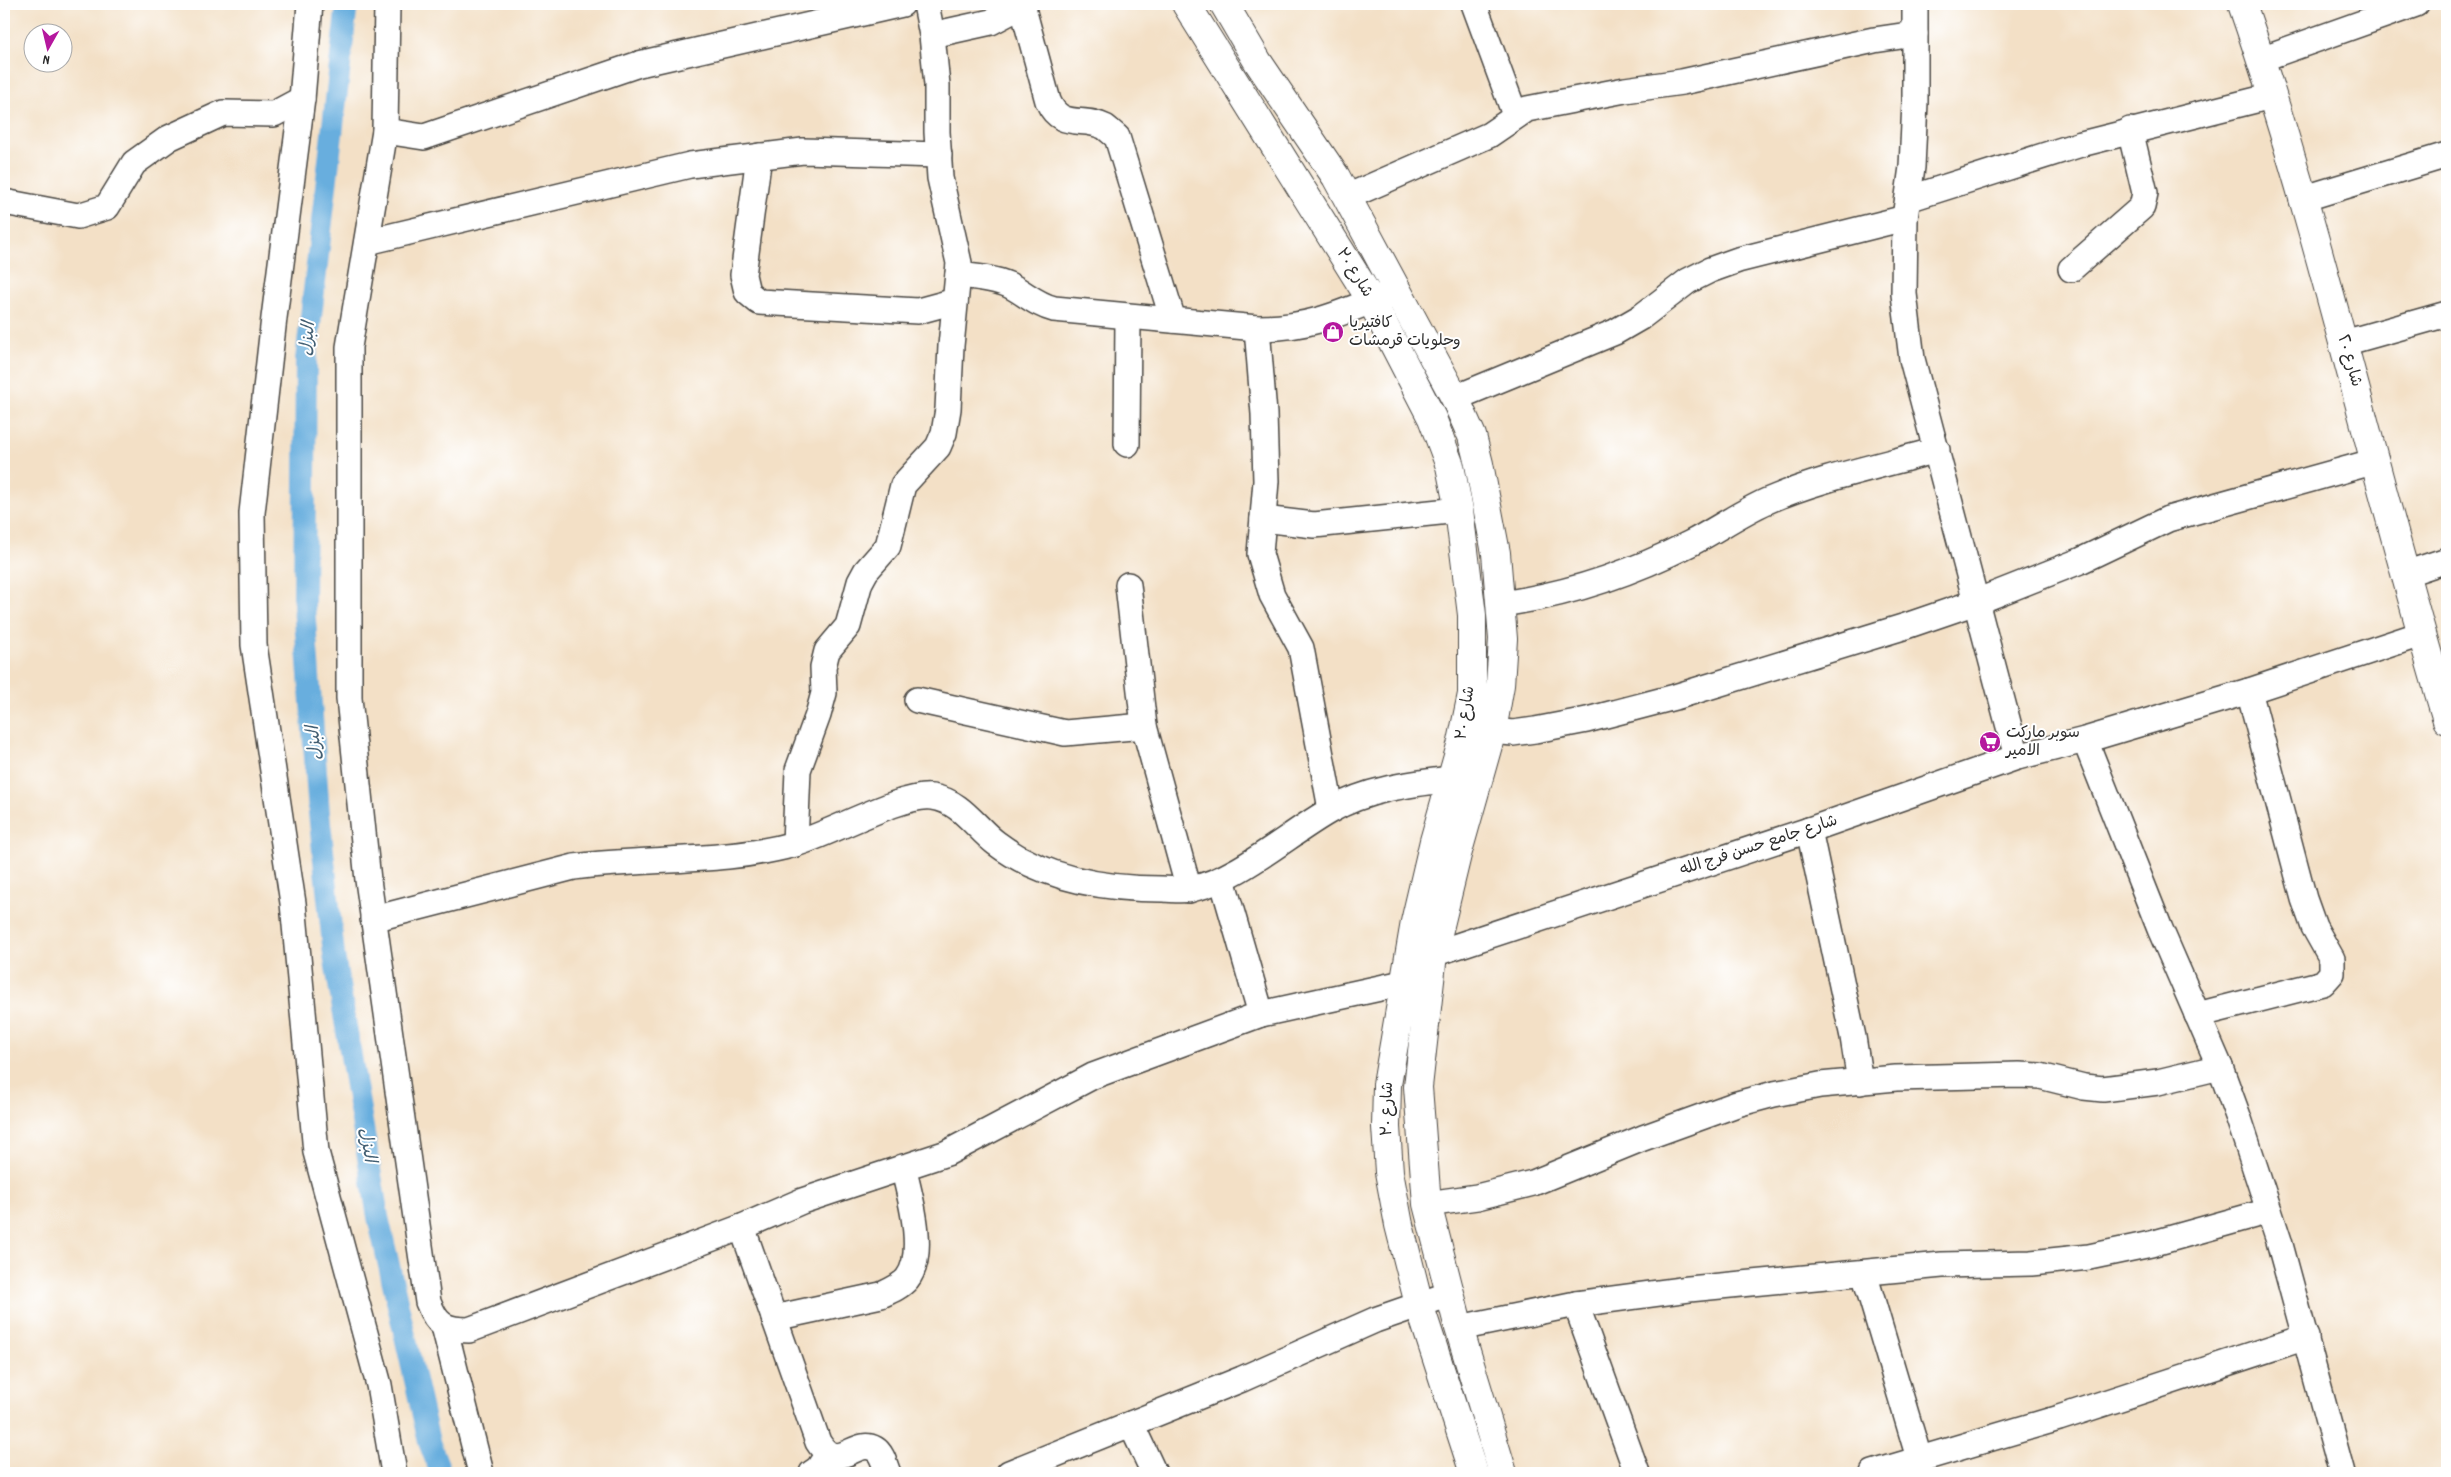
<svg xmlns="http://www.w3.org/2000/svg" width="2451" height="1477" viewBox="0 0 2451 1477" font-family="Dekko,'Playpen Sans Arabic',sans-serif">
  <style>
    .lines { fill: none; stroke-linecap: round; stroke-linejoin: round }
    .canal { stroke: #68aede; stroke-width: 22 }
    .minor-casing { stroke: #494642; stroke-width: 28 }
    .tertiary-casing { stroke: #494642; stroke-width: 30 }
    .minor { stroke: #fff; stroke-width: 25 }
    .tertiary { stroke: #fff; stroke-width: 28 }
    .labels { text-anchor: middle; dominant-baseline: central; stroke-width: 4; stroke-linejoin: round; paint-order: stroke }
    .street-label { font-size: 16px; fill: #2b2b2b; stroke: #fff }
    .poi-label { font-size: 16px; fill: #2b2b2b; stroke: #fff; text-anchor: start }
    .water-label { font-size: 18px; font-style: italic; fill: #435f73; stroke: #fff }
  </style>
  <rect width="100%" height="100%" fill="#fff"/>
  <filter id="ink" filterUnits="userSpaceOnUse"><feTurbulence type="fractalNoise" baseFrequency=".02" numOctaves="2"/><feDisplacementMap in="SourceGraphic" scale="10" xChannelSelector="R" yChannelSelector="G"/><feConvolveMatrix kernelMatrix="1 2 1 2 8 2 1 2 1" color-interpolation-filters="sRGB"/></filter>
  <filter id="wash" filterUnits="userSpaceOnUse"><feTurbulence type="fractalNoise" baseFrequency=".0096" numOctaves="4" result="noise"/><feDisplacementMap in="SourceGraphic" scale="20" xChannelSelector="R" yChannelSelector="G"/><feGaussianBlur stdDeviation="1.12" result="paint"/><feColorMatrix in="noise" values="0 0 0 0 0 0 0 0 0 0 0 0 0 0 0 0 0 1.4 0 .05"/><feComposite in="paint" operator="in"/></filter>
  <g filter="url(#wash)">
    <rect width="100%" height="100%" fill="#f3e0c6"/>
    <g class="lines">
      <polyline class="canal" points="347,4 306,360 304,606 319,813 334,955 378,1217 429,1442 441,1473"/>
    </g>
  </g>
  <g filter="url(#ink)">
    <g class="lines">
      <g class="minor-casing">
        <g id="minor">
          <polyline points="310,4 302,99 274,318 252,513 254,645 293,903 316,1152 379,1385 394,1473"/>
          <path d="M387 4 385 131 349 347V698L368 880 428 1302C437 1325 444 1330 469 1330L742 1227 802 1201 947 1153 1093 1076 1261 1014 1403 983"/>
          <polyline points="1474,4 1515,115"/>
          <polyline points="1915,4 1915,102 1912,167 1905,218 1904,294 1912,359 2017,757"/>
          <path d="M1022 5 1048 101C1061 131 1083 115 1105 127 1109 130 1113 134 1117 137L1173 320"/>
          <polyline points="932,35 991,22 1025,4"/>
          <polyline points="2261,59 2416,4"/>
          <polyline points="385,131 424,137 639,64 902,4"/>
          <polyline points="759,156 743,275 747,292 759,302 918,311 955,301"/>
          <polyline points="1347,197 1489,135 1527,109 1625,90 1682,82 1874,40 1915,34"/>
          <polyline points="1908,199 2081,144 2272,96"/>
          <polyline points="2302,199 2447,155"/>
          <polyline points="4,202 78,216 107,207 134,163 169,138 223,113 274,114 302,99"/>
          <polyline points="367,242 690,165 803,151 939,155"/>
          <polyline points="2071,269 2142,207 2145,193 2130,130"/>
          <path d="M958 275C975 277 993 278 1009 285 1025 293 1037 305 1054 309L1257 328C1311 328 1342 313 1390 293"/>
          <polyline points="1257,328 1264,414 1266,481 1260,554 1272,595 1301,648 1331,809"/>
          <polyline points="2344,343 2447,314"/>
          <polyline points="1455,398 1615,332 1641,317 1688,281 1710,270 1738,260 1905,218"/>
          <polyline points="1127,444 1128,317"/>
          <polyline points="1263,519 1314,525 1459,510"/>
          <polyline points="2405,574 2447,560"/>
          <polyline points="1128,585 1144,726 1189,890"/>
          <path d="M1501 604C1566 595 1632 573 1691 543 1716 530 1740 513 1767 501 1820 478 1880 466 1937 450"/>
          <polyline points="917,700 1065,733 1144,726"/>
          <polyline points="1492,731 1513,733 1535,730 1587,720 1675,697 1903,627 1976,602 2080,561 2168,519 2376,461"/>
          <polyline points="2085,740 2160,929 2220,1067 2239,1119 2279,1241 2342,1473"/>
          <polyline points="1809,830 1853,1037 1860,1082"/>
          <polyline points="795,844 798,770 818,715 824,693 823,667 827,651 848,626 860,582 866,571 888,546 903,485 938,447 944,433 948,409 951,346 959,263 940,178 937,132 937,85 932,35 926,4"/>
          <polyline points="1222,879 1261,1014"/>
          <path d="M373 919 574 867C647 857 723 864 795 844 828 835 903 793 932 797 961 801 975 827 996 843 1042 878 1104 889 1162 889 1171 889 1181 891 1190 889 1236 881 1287 835 1329 811 1367 789 1409 784 1451 779"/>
          <polyline points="1433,954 1809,830 2017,757 2085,740 2249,691 2421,634"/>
          <polyline points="2197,1015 2323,983 2332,973 2332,959 2314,927 2304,899 2249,691"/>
          <polyline points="1427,1204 1477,1197 1533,1183 1643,1138 1737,1104 1774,1094 1820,1085 1896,1078 2019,1075 2040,1076 2084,1087 2103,1089 2158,1082 2220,1067"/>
          <path d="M742 1227 818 1442C839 1475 854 1437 875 1449 882 1453 885 1466 888 1473"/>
          <polyline points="1864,1273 1919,1458"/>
          <polyline points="1576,1304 1637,1473"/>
          <path d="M774 1318 881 1295C890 1291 900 1287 907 1279 927 1254 910 1196 903 1167"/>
          <polyline points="444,1326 481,1473"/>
          <polyline points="1459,1328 1576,1304 1689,1289 1942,1265 2031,1263 2089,1257 2151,1244 2269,1211"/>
          <polyline points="1131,1424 1154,1473"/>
          <polyline points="812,1473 818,1469 828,1454"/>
          <polyline points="1009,1473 1242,1379 1375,1320 1450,1294"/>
          <polyline points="1873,1473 2059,1418 2306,1337"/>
        </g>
      </g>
      <g class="tertiary-casing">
        <g id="tertiary">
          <polyline points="1186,4 1371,300 1432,418 1450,466 1459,510 1472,615 1472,694 1462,742 1434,841 1415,922 1387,1085 1386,1127 1389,1172 1399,1225 1419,1304 1474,1473"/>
          <polyline points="1224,4 1258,62 1336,177 1455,398 1472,436 1479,464 1496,553 1503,639 1500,685 1492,731 1457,855 1433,954 1418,1087 1427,1204 1459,1328 1503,1473"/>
          <path d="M2242 4C2323 238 2375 482 2447 720"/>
        </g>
      </g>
      <use href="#minor" class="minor"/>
      <use href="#tertiary" class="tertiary"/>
    </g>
  </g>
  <defs>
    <g id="shop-disc" transform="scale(1.125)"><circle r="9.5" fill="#b5179e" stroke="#fff"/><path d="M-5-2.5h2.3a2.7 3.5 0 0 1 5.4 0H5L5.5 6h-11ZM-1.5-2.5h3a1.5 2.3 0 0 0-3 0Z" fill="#fff"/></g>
    <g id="supermarket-disc" transform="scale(1.125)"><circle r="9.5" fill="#b5179e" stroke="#fff"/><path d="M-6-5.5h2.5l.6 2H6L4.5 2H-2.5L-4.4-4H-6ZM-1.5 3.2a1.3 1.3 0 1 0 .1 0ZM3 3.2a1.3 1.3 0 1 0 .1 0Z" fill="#fff"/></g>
  </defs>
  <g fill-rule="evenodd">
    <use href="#shop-disc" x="1333" y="332"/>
    <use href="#supermarket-disc" x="1990" y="742"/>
  </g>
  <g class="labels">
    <g class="street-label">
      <text transform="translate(1354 273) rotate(58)">شارع ٣٠</text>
      <text transform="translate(2349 361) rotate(74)">شارع ٢٠</text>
      <text transform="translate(1466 713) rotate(-81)">شارع ٣٠</text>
      <text transform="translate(1759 846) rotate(-18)">شارع جامع حسن فرج الله</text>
      <text transform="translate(1388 1109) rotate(-89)">شارع ٣٠</text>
    </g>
    <g class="poi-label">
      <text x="1349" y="323">كافتيريا<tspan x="1349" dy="18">وحلويات قرمشات</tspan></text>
      <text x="2006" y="733">سوبر ماركت<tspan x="2006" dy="18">الامير</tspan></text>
    </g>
    <g class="water-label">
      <text transform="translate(309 339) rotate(-84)">البزل</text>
      <text transform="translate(316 743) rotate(-95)">البزل</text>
      <text transform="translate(366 1145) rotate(81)">البزل</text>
    </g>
  </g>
  <rect width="2451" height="1477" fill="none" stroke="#fff" stroke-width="20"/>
  <g transform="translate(48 48) rotate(188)"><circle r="24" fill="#ffffff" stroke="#aaaaaa"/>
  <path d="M0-4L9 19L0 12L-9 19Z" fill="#b5179e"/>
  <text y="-8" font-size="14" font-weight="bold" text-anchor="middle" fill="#2b2b2b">N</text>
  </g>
</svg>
